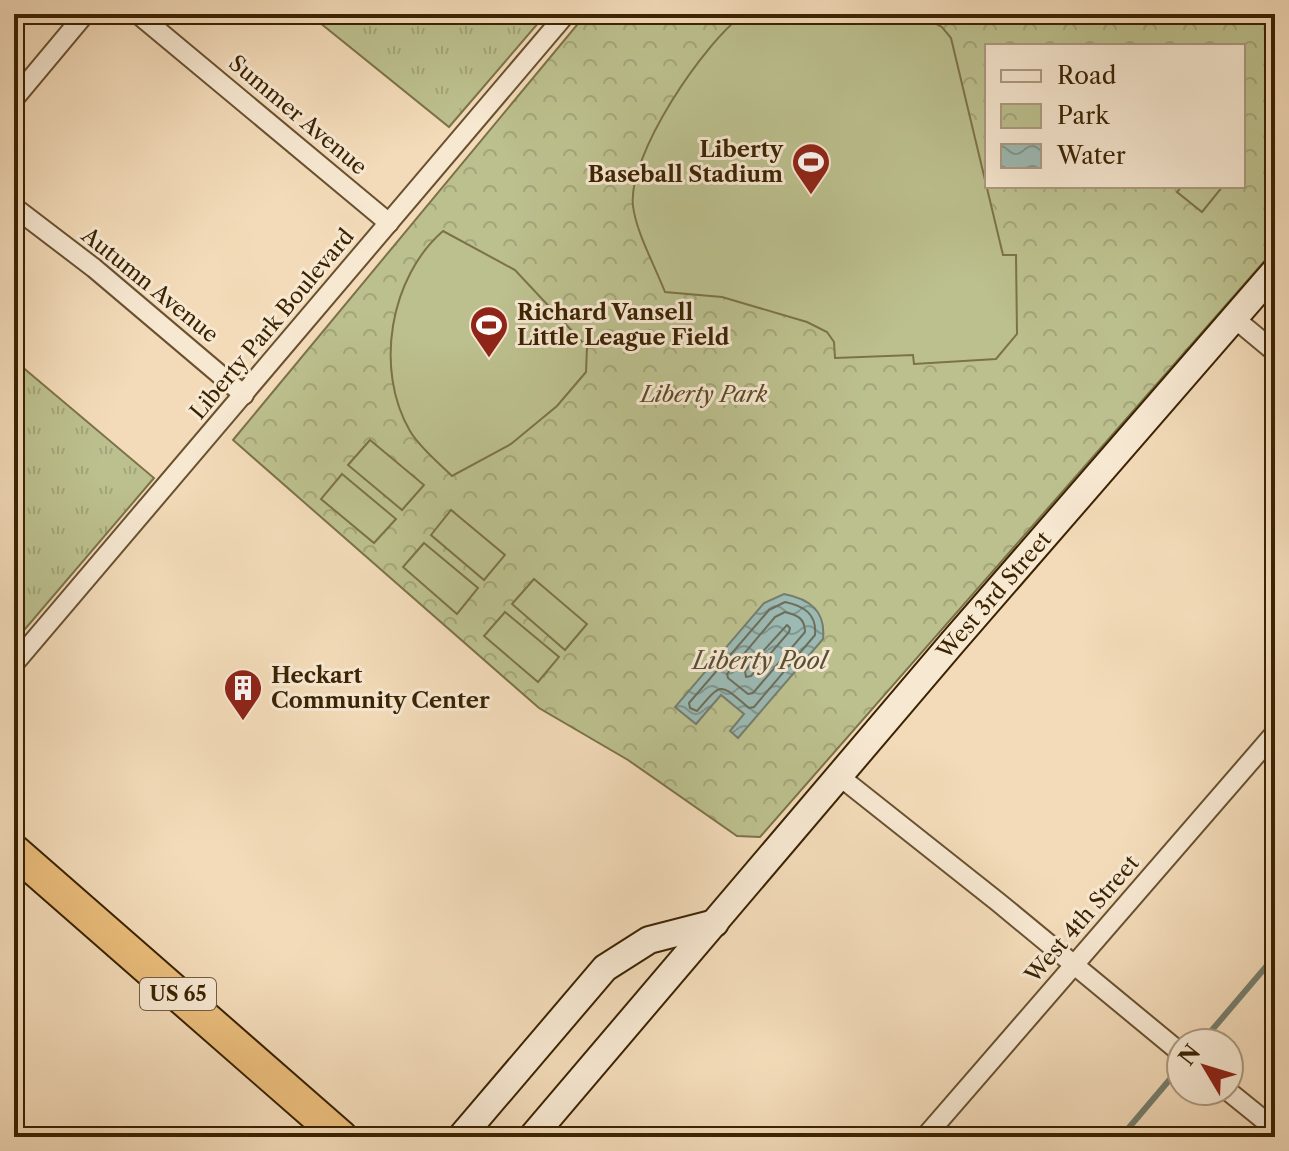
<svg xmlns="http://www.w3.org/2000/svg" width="1289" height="1151" viewBox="0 0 1289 1151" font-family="'Libre Caslon Text',serif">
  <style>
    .grass { fill: url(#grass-tufts); stroke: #7c7248; stroke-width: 2 }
    .park { fill: url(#park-crowns); stroke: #7c7248; stroke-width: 2; fill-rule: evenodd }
    .pitch { fill: #bcc08e; stroke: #7c7248; stroke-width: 2 }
    .water { fill: url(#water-waves); stroke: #757e6d; stroke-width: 2 }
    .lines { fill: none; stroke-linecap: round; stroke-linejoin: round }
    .shore { stroke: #6c6e5b; stroke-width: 2 }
    .stream { stroke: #757e6d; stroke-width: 6 }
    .street-casing { stroke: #695130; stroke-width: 22 }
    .secondary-casing { stroke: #3b2302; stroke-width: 30 }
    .highway-casing { stroke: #3b2302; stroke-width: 36 }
    .street { stroke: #f7e8d2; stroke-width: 18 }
    .secondary { stroke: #f7e8d2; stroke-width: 26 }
    .highway { stroke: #eabe7c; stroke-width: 32 }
    .labels { text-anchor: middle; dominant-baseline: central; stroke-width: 6; stroke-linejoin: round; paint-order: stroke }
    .shield { fill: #f7e8d2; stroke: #735e40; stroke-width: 2 }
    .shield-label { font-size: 20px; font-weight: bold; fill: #3b2302 }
    .street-label { font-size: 22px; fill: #3b2302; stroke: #f7e8d2 }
    .poi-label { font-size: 22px; font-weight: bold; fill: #3b2302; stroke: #f7e8d2; text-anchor: start }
    .park-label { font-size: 22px; font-style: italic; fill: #5b4a25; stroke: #f7e8d2 }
    .water-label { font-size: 24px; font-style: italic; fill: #585037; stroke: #f7e8d2 }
  </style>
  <defs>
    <pattern id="grass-tufts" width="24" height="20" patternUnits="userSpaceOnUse" patternTransform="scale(2)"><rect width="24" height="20" fill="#bcc08e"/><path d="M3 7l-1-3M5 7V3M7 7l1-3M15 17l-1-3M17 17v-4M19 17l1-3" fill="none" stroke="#a2a579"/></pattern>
    <pattern id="park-crowns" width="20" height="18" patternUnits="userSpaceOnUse" patternTransform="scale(2)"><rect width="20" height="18" fill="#bcc08e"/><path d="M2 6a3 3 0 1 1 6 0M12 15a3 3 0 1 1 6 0" fill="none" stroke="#a2a579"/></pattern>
    <pattern id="water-waves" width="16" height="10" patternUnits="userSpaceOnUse" patternTransform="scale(2)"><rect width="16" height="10" fill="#9cbab4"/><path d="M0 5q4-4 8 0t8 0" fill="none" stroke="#809790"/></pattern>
  </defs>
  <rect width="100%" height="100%" fill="#f3dbb9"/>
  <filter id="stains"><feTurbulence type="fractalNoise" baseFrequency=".0025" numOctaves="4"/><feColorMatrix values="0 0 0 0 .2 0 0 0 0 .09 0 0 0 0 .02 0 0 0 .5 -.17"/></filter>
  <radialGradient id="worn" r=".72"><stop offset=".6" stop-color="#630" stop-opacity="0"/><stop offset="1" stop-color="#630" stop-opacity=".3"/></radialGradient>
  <g class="grass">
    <polygon points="309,14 546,14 449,127"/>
    <polygon points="14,360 154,478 14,642"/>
  </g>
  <path class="park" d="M586 14H1275V249L760 837 737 836 628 760 539 708 233 440ZM987 46H1243V186H987Z"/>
  <g class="pitch">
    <path d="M744 14H918L942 27 951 38 1003 255H1016L1017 334 996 359 914 364 913 355 835 358 834 342 827 332 807 322 722 297 665 292C655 266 636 232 633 206 627 156 704 42 744 14Z"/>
    <polygon points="1182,186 1223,186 1202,212 1177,192"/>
    <path d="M443 231 515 270 587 347 586 372 557 406 511 444 452 476C438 462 420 448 410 431 374 369 390 277 443 231Z"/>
    <polygon points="370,440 424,485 402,510 348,465"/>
    <polygon points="342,474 396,519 374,543 321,499"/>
    <polygon points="451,510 505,555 484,580 431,535"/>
    <polygon points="424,543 478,588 457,614 403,567"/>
    <polygon points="534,579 587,624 565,650 512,604"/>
    <polygon points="505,612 559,657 538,682 484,636"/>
  </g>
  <path class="water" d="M784 594C810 599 826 611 823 639L738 738 730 731 744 714 721 695 696 724 675 707 764 603Z"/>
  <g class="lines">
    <g class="shore">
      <path d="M785 602C804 606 817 614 815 635L754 707 749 708C719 683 723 681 697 711L690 708 689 703 769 610Z"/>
      <path d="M785 612C797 615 805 618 805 632L753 693 748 694 728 678 727 674 775 617Z"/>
      <polygon points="787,625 790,628 789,632 751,676 746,677 745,671"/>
    </g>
    <g class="stream">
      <polyline points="1201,1043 1275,956"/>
      <polyline points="1121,1137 1177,1071"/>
    </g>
    <g class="street-casing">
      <g id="street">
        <polyline points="138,14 389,223"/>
        <polyline points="14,99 85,14"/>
        <polyline points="14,207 94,268 244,395"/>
        <polyline points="1234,318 1275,352"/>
        <polyline points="14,664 566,14"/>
        <polyline points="839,776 998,902 1181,1053"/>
        <polyline points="1228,1091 1275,1129"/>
        <polyline points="925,1137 1275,733"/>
      </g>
    </g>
    <g class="secondary-casing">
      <g id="secondary">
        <polyline points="461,1137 605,968 649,940 715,923"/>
        <path id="s1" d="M532 1137 952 643 1275 271"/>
      </g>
    </g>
    <g class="highway-casing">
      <polyline id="highway" points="14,851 341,1137"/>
    </g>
    <use href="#street" class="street"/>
    <use href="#secondary" class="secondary"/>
    <use href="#highway" class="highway"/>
  </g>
  <defs>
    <g id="stadium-pin" transform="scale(2)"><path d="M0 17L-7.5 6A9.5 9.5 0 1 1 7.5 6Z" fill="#8f2418" stroke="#f7e8d2"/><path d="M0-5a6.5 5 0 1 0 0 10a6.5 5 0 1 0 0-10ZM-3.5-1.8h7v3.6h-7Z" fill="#fff"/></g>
    <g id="building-pin" transform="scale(2)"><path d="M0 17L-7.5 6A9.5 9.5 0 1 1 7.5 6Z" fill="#8f2418" stroke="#f7e8d2"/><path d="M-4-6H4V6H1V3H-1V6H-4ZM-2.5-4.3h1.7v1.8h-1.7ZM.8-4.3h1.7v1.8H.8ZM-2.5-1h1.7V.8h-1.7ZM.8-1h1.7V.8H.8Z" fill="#fff"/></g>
  </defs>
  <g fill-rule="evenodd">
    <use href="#stadium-pin" x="811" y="162"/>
    <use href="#stadium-pin" x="489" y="325"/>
    <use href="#building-pin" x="243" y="688"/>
  </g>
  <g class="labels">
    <rect class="shield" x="140" y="978" width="76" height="32" rx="6"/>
    <g class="shield-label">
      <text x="178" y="994">US 65</text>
    </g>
    <g class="street-label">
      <text transform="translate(298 115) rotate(40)">Summer Avenue</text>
      <text transform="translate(150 285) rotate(39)">Autumn Avenue</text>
      <text transform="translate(272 324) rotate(-50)">Liberty Park Boulevard</text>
      <text stroke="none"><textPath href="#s1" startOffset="712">West 3rd Street</textPath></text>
      <text transform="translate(1082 919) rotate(-49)">West 4th Street</text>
    </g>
    <g class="poi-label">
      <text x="783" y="149" text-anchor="end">Liberty<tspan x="783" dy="25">Baseball Stadium</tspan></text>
      <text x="517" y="312">Richard Vansell<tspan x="517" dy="25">Little League Field</tspan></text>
      <text x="271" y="675">Heckart<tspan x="271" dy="25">Community Center</tspan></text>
    </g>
    <g class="park-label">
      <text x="704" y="394">Liberty Park</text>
    </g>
    <g class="water-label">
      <text x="760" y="660">Liberty Pool</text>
    </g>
  </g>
  <rect width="1289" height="1151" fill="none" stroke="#f3dbb9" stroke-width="48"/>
  <rect x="16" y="16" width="1257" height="1119" fill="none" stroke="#3b2302" stroke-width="4"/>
  <rect x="24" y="24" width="1241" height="1103" fill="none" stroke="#3b2302" stroke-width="2"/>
  <rect x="985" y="44" width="260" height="144" fill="#f7e8d2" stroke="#ac997f" stroke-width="2"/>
  <rect x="1001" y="70" width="40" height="12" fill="#f7e8d2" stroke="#ac997f" stroke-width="2"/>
  <text x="1057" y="84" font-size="24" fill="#3b2302">Road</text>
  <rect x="1001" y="104" width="40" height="24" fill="url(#park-crowns)" stroke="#ac997f" stroke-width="2"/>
  <text x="1057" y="124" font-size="24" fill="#3b2302">Park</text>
  <rect x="1001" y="144" width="40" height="24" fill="url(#water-waves)" stroke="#ac997f" stroke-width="2"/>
  <text x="1057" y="164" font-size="24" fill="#3b2302">Water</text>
  <g transform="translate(1205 1067) rotate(308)"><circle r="38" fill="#f7e8d2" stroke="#ac997f" stroke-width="2"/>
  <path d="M0-6L14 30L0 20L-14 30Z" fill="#8f2418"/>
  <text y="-12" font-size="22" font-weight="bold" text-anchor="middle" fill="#3b2302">N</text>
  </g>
  <rect width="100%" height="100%" filter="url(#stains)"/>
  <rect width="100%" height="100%" fill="url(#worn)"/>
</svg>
